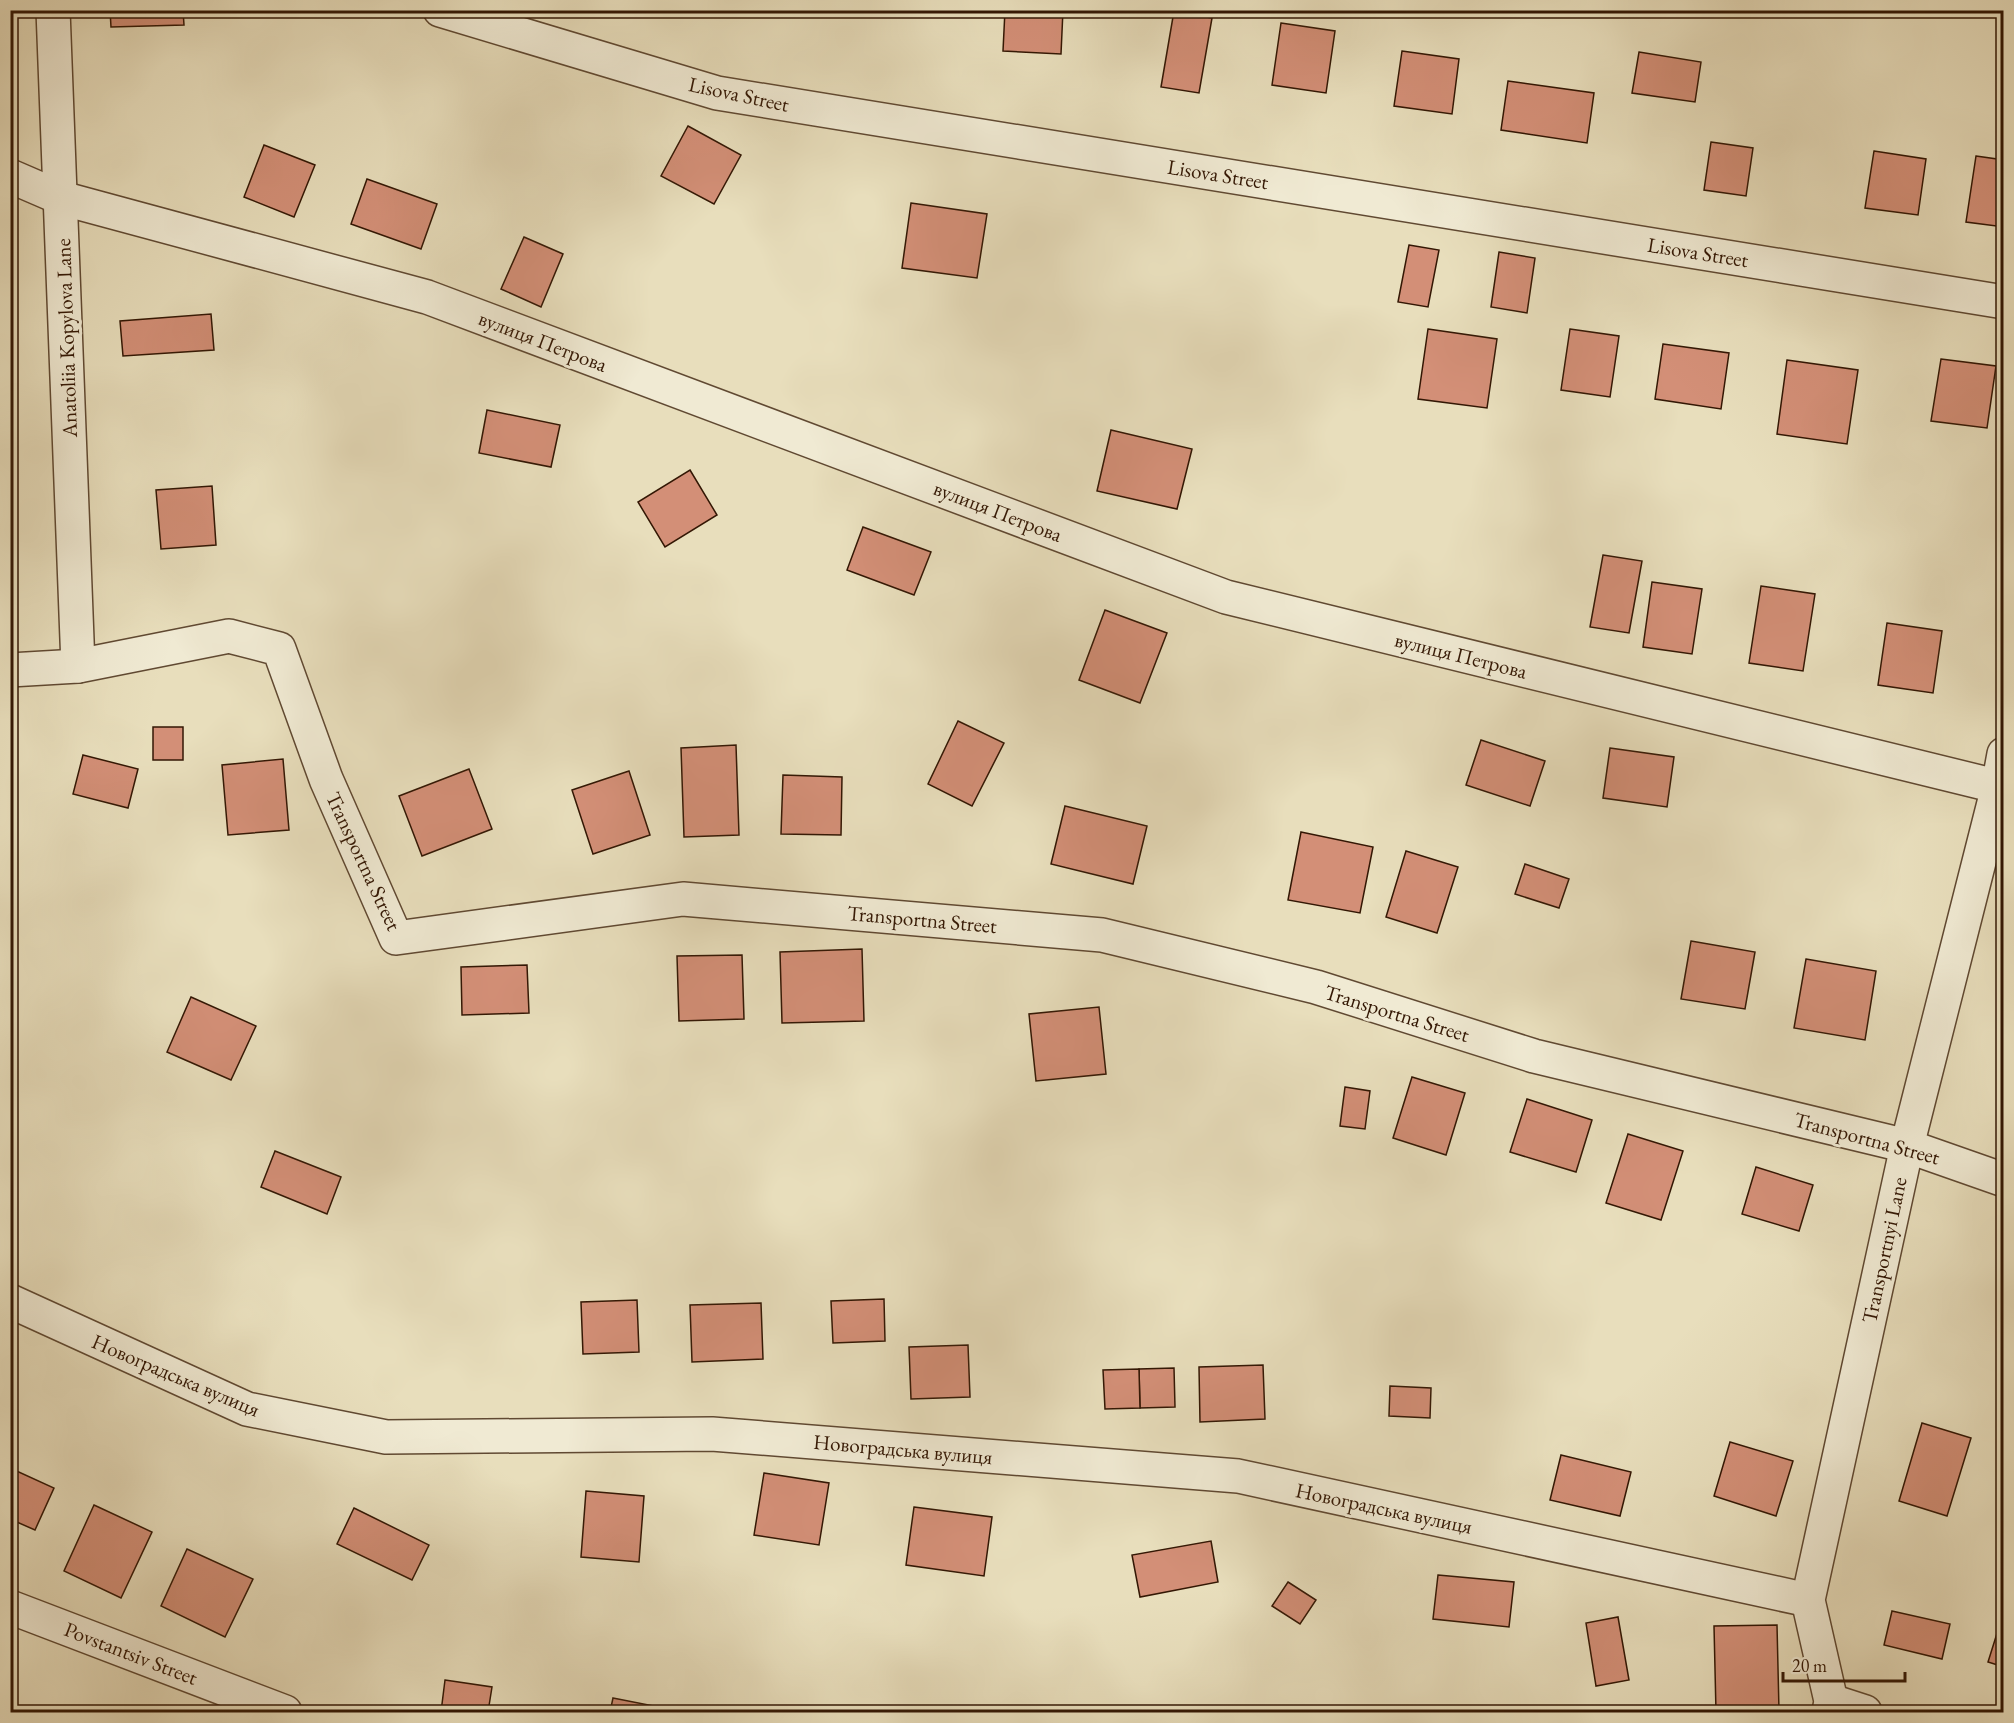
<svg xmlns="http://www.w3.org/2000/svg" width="2014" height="1723" viewBox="0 0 2014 1723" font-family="'EB Garamond',serif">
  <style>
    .building { fill: #d38f77; stroke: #331704; stroke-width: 1.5 }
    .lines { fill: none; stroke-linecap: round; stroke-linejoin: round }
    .minor-casing { stroke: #604932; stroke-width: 36 }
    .minor { stroke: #f0ead3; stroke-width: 33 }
    .labels { text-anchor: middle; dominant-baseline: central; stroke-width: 6; stroke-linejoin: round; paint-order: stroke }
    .street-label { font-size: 21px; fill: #331704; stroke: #f0ead3 }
  </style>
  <rect width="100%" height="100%" fill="#e8debc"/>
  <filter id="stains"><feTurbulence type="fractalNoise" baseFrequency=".00333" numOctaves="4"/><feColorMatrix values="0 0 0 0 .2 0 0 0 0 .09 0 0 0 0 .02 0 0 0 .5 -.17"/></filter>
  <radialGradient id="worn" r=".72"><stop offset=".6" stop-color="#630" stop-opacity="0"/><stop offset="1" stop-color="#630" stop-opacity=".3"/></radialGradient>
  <g class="building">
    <polygon points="110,10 183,10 184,25 111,27"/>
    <polygon points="1005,10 1063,10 1061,54 1003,51"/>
    <polygon points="1174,11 1212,18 1199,93 1161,87"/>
    <polygon points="1281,23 1335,31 1326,93 1272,85"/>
    <polygon points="1402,51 1459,59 1452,114 1394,106"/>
    <polygon points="1639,52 1701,62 1695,102 1632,93"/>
    <polygon points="1508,81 1594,93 1587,143 1501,130"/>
    <polygon points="688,126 741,155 714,204 661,176"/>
    <polygon points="1711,142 1753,148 1746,196 1704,190"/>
    <polygon points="264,145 315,165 294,217 244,197"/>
    <polygon points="1874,151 1926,159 1918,215 1865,208"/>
    <polygon points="1976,156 2004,160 2004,227 1966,222"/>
    <polygon points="367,179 437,204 421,249 351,224"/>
    <polygon points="911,203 987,214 977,278 902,268"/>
    <polygon points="524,237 563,254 541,307 501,289"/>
    <polygon points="1409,245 1439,250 1428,307 1398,302"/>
    <polygon points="1499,252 1535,258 1527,313 1491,307"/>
    <polygon points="211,314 214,350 123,356 120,321"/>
    <polygon points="1428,329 1497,339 1487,408 1418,399"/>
    <polygon points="1570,329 1619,336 1610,397 1561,390"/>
    <polygon points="1663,344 1729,353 1721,409 1655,399"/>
    <polygon points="1941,359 1996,366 1987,428 1931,421"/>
    <polygon points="1787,360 1858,370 1847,444 1777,434"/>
    <polygon points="487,410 560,425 551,467 479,453"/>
    <polygon points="1111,430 1192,449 1177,509 1097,491"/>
    <polygon points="690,470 717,515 665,547 638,502"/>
    <polygon points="212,486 216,545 161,549 156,490"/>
    <polygon points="863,527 931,552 914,595 847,570"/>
    <polygon points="1603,555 1642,561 1629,633 1590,627"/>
    <polygon points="1652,582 1702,589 1692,654 1643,647"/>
    <polygon points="1761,586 1815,594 1803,671 1749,663"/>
    <polygon points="1105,610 1167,633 1140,703 1079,680"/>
    <polygon points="1887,623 1942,631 1933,693 1878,685"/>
    <polygon points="958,721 1004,743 972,806 928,784"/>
    <rect x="153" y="727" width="30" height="33"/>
    <polygon points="1481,740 1545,761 1530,806 1466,785"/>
    <polygon points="736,745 739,835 684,837 681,748"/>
    <polygon points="1610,748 1674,757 1667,807 1603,798"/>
    <polygon points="83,755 138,769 128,808 73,794"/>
    <polygon points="283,759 289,830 228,835 222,765"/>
    <polygon points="469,769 492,829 422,856 399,796"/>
    <polygon points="629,771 650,835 593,854 572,790"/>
    <polygon points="783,775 842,777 841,835 781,834"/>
    <polygon points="1065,806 1147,826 1133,884 1051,864"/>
    <polygon points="1301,832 1373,847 1360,913 1288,900"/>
    <polygon points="1406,851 1458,867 1437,933 1386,917"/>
    <polygon points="1525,864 1569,879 1559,908 1515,894"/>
    <polygon points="1691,941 1755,952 1745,1009 1681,999"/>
    <polygon points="862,949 864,1021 782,1023 780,952"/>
    <polygon points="742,955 744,1019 679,1021 677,956"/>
    <polygon points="1806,959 1876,971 1865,1040 1794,1028"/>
    <polygon points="527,965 529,1013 462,1015 461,967"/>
    <polygon points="191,997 256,1026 231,1080 167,1052"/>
    <polygon points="1099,1007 1106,1074 1036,1081 1029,1014"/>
    <polygon points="1412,1077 1465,1093 1446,1155 1393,1138"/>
    <polygon points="1345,1087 1370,1091 1365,1129 1340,1126"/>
    <polygon points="1527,1099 1592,1120 1576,1172 1510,1152"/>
    <polygon points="1628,1134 1683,1151 1661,1220 1606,1203"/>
    <polygon points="275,1151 341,1177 327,1214 261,1187"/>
    <polygon points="1756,1167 1813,1185 1799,1231 1742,1214"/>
    <polygon points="884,1299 885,1341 833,1343 831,1301"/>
    <polygon points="637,1300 639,1352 583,1354 581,1302"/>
    <polygon points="761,1303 763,1359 692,1362 690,1305"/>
    <polygon points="968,1345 970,1397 911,1399 909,1347"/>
    <polygon points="1263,1365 1265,1419 1200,1422 1199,1367"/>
    <polygon points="1174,1368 1175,1407 1140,1408 1139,1369"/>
    <polygon points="1139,1369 1140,1408 1105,1409 1103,1370"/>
    <polygon points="1390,1386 1431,1388 1430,1418 1389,1416"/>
    <polygon points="1922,1423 1971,1438 1947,1516 1899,1501"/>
    <polygon points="1730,1442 1793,1461 1776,1516 1714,1496"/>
    <polygon points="1561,1455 1631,1472 1620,1516 1550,1500"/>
    <polygon points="10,1468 54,1488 35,1530 10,1519"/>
    <polygon points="764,1473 829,1483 819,1545 754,1535"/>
    <polygon points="586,1491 644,1496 639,1562 581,1557"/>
    <polygon points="94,1505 152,1532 121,1598 64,1571"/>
    <polygon points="914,1507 992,1517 984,1576 906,1565"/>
    <polygon points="354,1508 429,1545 412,1580 337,1544"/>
    <polygon points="1211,1541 1218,1582 1140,1597 1132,1555"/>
    <polygon points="187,1549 253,1579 225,1637 161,1606"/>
    <polygon points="1438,1575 1514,1582 1509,1627 1433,1619"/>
    <polygon points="1288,1582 1316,1600 1300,1624 1272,1606"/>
    <polygon points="1892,1611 1950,1624 1942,1659 1884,1645"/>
    <polygon points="2004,1611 2004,1667 1988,1662"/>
    <polygon points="1618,1617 1629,1680 1596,1686 1586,1623"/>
    <polygon points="1777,1625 1779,1711 1716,1712 1714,1626"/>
    <polygon points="445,1680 492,1687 488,1712 441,1712"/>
    <polygon points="613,1698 669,1709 668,1712 610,1712"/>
  </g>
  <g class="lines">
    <g class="minor-casing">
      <g id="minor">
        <polyline points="53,10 78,666"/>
        <polyline points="440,10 717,93 2004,302"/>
        <polyline points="10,176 61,198 427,297 1226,597 2004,788"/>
        <polyline points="10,670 78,666 229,636 279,649 326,779 396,938 683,899 1102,935 1316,987 1534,1056 1907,1146 2004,1180"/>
        <polyline points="10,1301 247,1409 386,1437 712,1434 1238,1476 1808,1600"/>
        <polyline points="10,1607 285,1712"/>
        <polyline points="1831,1701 1865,1712"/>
        <polyline points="1829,1712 1831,1701 1808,1600 1907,1146 1998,787 2004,754"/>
      </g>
    </g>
    <use href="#minor" class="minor"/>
  </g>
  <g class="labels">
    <g class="street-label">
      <text transform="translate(739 94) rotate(12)">Lisova Street</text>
      <text transform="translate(1218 174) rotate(9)">Lisova Street</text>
      <text transform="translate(1698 252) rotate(9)">Lisova Street</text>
      <text transform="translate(66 338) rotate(-92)">Anatoliia Kopylova Lane</text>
      <text transform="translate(543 341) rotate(21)">вулиця Петрова</text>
      <text transform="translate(998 511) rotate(21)">вулиця Петрова</text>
      <text transform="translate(1461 655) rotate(14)">вулиця Петрова</text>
      <text transform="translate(364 861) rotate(65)">Transportna Street</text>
      <text transform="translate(922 919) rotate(5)">Transportna Street</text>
      <text transform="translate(1397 1013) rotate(17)">Transportna Street</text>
      <text transform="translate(1867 1138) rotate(15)">Transportna Street</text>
      <text transform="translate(1884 1250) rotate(-78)">Transportnyi Lane</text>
      <text transform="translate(176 1375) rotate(23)">Новоградська вулиця</text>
      <text transform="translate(903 1449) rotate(5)">Новоградська вулиця</text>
      <text transform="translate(1384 1508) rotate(12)">Новоградська вулиця</text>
      <text transform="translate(131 1653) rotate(21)">Povstantsiv Street</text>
    </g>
  </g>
  <rect width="2014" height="1723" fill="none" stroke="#e8debc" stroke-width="36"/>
  <rect x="12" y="12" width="1990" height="1699" fill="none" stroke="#331704" stroke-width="3"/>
  <rect x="18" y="18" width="1978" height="1687" fill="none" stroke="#331704" stroke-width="1.5"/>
  <path d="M1783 1672v9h122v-9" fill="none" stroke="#331704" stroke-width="3"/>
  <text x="1792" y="1672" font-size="18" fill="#331704" stroke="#f0ead3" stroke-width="4.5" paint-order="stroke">20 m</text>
  <rect width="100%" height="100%" filter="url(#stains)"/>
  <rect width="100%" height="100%" fill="url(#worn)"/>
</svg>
